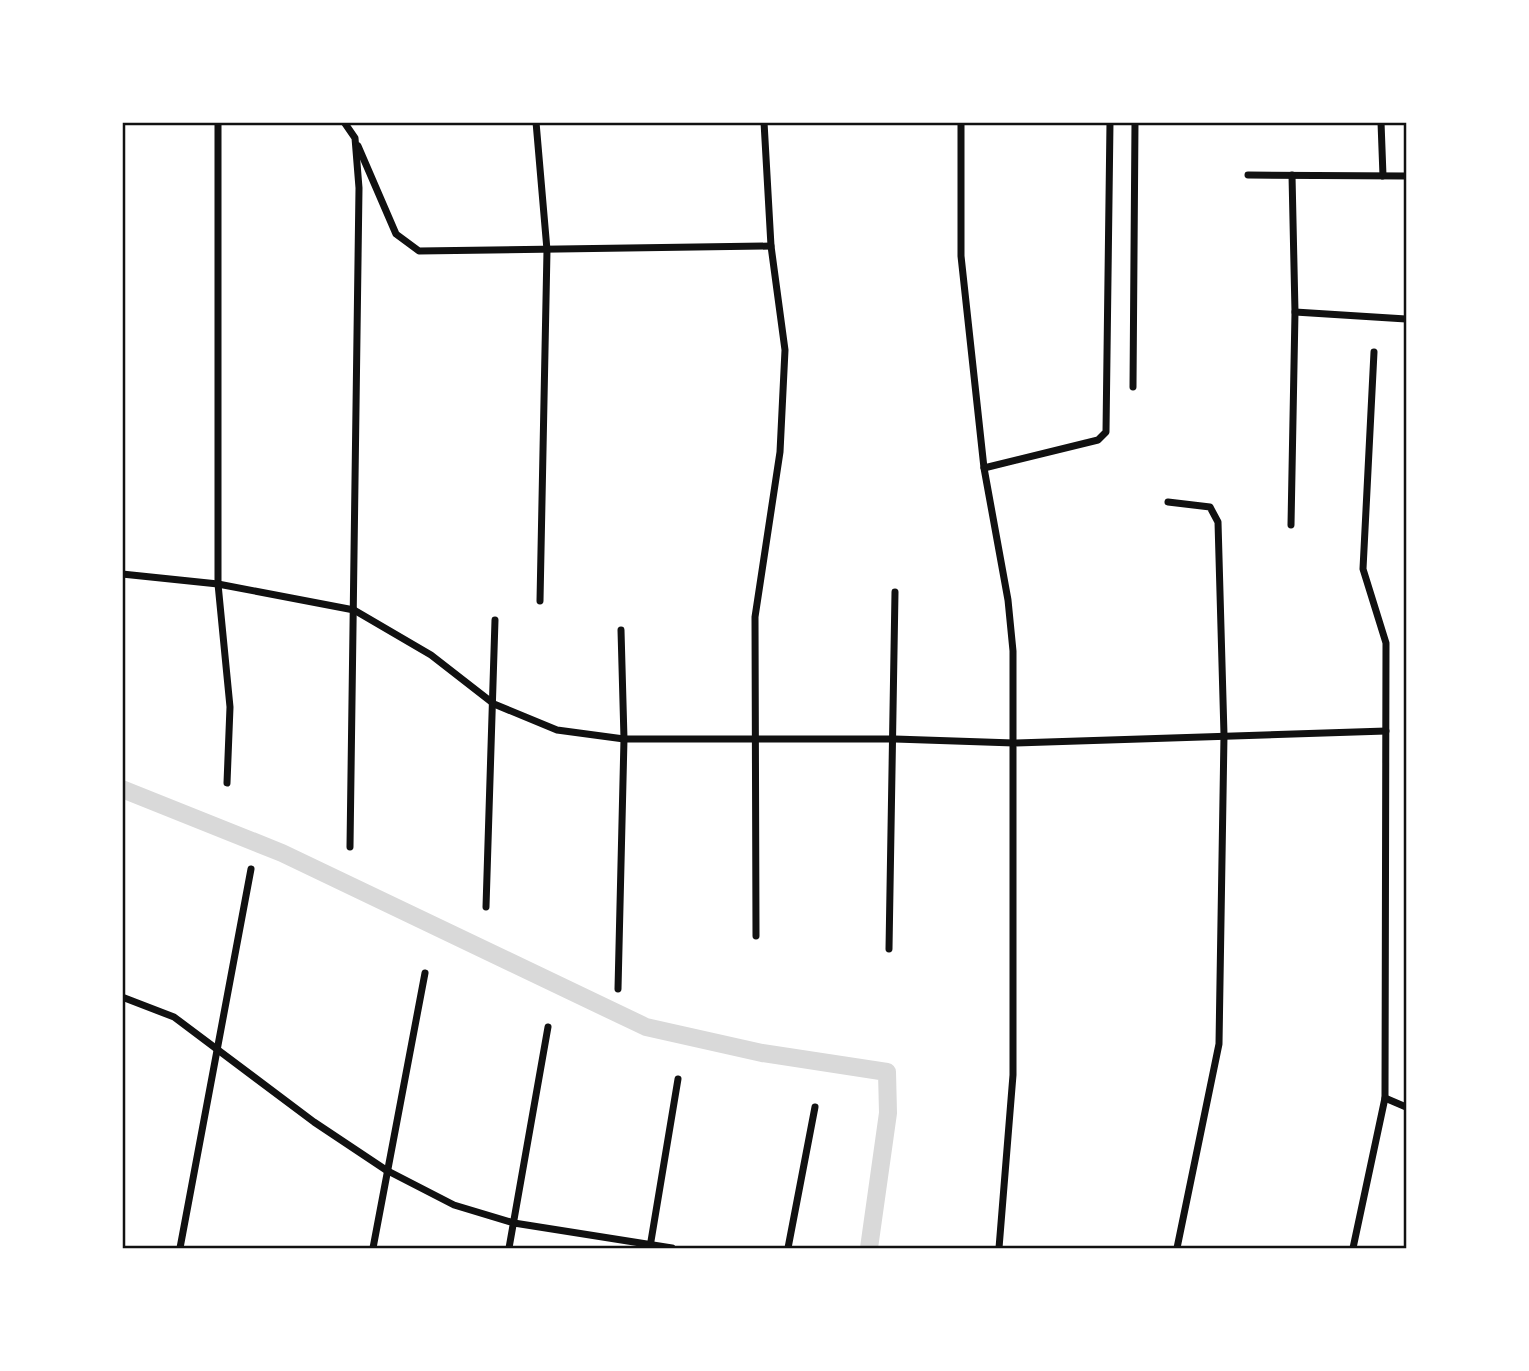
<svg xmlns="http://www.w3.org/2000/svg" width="1529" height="1371" viewBox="0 0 1529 1371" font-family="Rubik,sans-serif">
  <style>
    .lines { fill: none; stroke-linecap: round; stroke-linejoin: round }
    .canal { stroke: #d9d9d9; stroke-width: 18 }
    .minor { stroke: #111; stroke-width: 7 }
    .neatline { fill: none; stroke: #111; stroke-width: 2.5 }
  </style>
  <rect width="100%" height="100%" fill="#fff"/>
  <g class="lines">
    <polyline class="canal" points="122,789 282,853 646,1027 762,1053 887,1072 888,1113 869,1248"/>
    <g class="minor">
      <polyline points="218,122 218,584 230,707 227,783"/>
      <polyline points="344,122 355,138 359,188 350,847"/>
      <polyline points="536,122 547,250 540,601"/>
      <polyline points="961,122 961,256 984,468 1008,600 1013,651 1013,1075 999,1248"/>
      <polyline points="1381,122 1383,176"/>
      <polyline points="358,146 396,234 419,251 771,246"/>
      <polyline points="1248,175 1406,176"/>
      <polyline points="1295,312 1406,319"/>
      <polyline points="1133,387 1135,122"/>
      <polyline points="984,468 1098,440 1106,432 1110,122"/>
      <polyline points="1168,502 1210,507 1218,522 1224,735 1219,1044 1177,1248"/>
      <polyline points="1291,525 1295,312 1292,175"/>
      <polyline points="122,574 218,584 354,610 431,655 494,704 557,730 624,739 895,739 1014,743 1386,731"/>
      <polyline points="486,907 495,620"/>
      <polyline points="756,936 755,617 780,452 785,350 771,246 764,122"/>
      <polyline points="889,949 895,592"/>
      <polyline points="618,989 624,739 621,630"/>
      <polyline points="122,997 174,1017 314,1122 386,1170 454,1205 514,1223 672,1248"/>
      <polyline points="1385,1098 1406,1107"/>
      <polyline points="650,1247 678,1079"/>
      <polyline points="180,1248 251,869"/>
      <polyline points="373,1248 425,973"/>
      <polyline points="509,1248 548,1027"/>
      <polyline points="788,1248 815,1107"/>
      <polyline points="1353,1248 1385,1098 1386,643 1363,569 1374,352"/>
    </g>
  </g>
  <rect width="1529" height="1371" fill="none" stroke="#ffffff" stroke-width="248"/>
  <rect x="124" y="124" width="1281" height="1123" class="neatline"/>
</svg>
